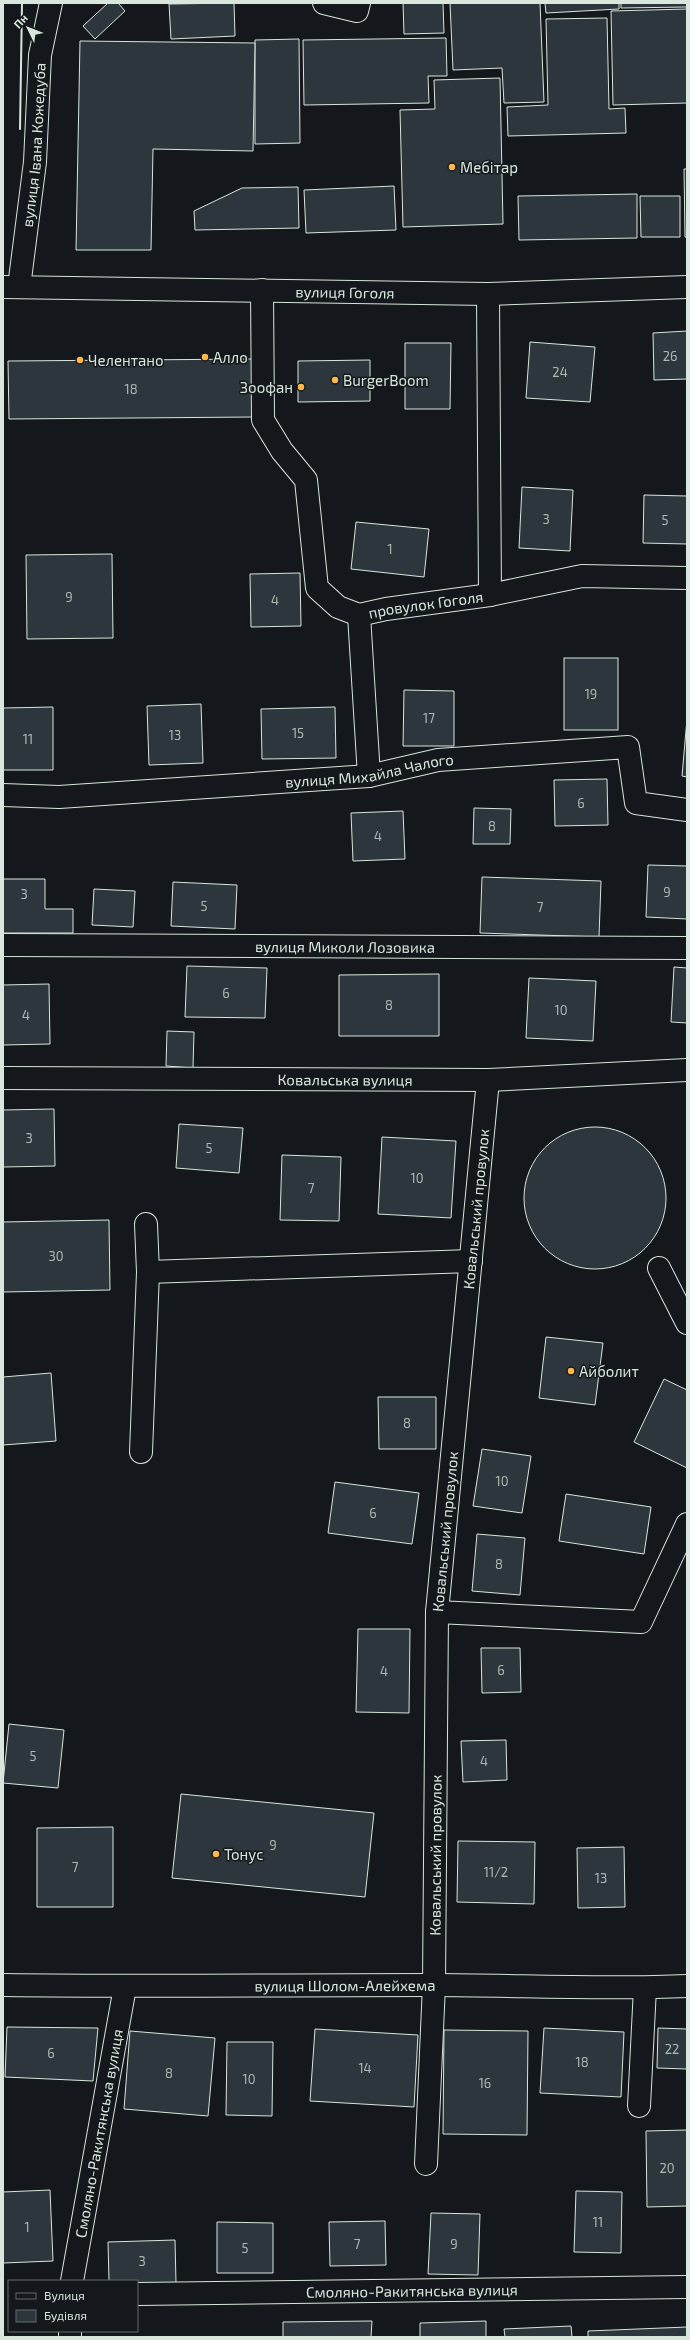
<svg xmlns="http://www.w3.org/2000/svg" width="690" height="2340" viewBox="0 0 690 2340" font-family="'Exo 2',sans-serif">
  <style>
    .building { fill: #2c363c; stroke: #d8e6dc }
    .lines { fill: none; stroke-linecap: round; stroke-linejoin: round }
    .minor-casing { stroke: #d8e6dc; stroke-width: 24 }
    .minor { stroke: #14181c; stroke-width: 22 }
    .wall { stroke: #d8e6dc; stroke-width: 2 }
    .poi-dot { fill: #ffb74d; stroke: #14181c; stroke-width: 1.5 }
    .labels { text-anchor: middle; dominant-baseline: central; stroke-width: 3; stroke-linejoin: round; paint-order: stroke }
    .number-label { font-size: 13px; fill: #adbab4 }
    .street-label { font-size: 15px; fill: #d8e6dc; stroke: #14181c }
    .poi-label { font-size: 15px; fill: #d8e6dc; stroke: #14181c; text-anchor: start }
  </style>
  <rect width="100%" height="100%" fill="#14181c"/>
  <g class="building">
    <polygon points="108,3 118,3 125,11 95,39 83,26"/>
    <polygon points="234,3 235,36 171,39 169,4"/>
    <polygon points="403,3 443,3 444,33 404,34"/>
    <polygon points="450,3 540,3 544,102 504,103 502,68 453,70"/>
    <polygon points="545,3 619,3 619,9 546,13"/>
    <polygon points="621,3 687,3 687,7 621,8"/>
    <polygon points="687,9 687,103 613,105 611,11"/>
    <polygon points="607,18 609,109 625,108 626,133 508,136 507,107 548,105 546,19"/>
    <polygon points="446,38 447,76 428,76 429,103 304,105 303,40"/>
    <polygon points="299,39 300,143 255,144 255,40"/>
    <polygon points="80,41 255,43 253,151 153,149 151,250 76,250"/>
    <polygon points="500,78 503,224 403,227 400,110 435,109 434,80"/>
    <polygon points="684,169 687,169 687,237 685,237"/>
    <polygon points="394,186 396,230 306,233 304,190"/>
    <polygon points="298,187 299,228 195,230 194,211 242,188"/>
    <polygon points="637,194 637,238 519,240 518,196"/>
    <polygon points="640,196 680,196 680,237 641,237"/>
    <polygon points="687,331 687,379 654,380 653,333"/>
    <polygon points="530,342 595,347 590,402 526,398"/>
    <polygon points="405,343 451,343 450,409 405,409"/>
    <polygon points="252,359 253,417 9,419 8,361"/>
    <polygon points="370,360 370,401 298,402 298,361"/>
    <polygon points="522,487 573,490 570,551 519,548"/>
    <polygon points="644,495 687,496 687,544 643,543"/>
    <polygon points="356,522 429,529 424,577 351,569"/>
    <polygon points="112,554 113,638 27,639 26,555"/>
    <polygon points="300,573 301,626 251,627 250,574"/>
    <rect x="564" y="658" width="54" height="72"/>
    <polygon points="404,690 454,691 454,746 403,746"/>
    <polygon points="201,704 203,763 149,765 147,706"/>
    <polygon points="53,707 53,770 3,770 3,708"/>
    <polygon points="335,707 336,758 262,759 261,709"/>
    <polygon points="687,719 687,777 682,776"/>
    <polygon points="607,779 608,825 555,826 554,780"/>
    <polygon points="474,808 511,809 510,844 473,844"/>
    <polygon points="403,811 405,859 353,861 351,813"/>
    <polygon points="648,865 687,866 687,919 646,917"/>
    <polygon points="482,877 601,881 599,937 480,933"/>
    <polygon points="3,879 45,879 45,909 73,909 73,933 3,933"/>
    <polygon points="173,882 237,885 235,929 171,926"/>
    <polygon points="94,889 135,891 133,927 92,925"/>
    <polygon points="187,966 267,968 265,1018 185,1017"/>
    <polygon points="674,967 687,968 687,1023 671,1022"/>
    <polygon points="439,974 439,1036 339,1036 339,975"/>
    <polygon points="529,978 596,981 593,1041 526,1038"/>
    <polygon points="49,984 50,1044 3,1045 3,985"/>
    <polygon points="167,1031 194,1032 193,1068 166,1066"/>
    <polygon points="54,1109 55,1166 3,1167 3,1110"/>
    <polygon points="179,1124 243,1128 239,1173 176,1168"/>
    <circle cx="595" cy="1198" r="71"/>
    <polygon points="382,1137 456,1141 451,1218 378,1214"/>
    <polygon points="282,1155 341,1157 339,1221 280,1220"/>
    <polygon points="109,1220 110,1290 3,1292 3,1222"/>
    <polygon points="546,1337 603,1343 595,1405 539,1398"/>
    <polygon points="51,1373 56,1441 3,1445 3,1377"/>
    <polygon points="664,1379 687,1390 687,1468 634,1442"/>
    <polygon points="378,1397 436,1397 436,1449 379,1449"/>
    <polygon points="482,1449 531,1456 522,1513 473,1506"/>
    <polygon points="335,1482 419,1493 412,1544 328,1533"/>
    <polygon points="566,1494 651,1507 644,1554 559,1541"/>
    <polygon points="477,1534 525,1538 520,1595 472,1591"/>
    <polygon points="358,1629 410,1629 409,1713 356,1712"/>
    <polygon points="481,1648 520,1648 521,1692 482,1693"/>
    <polygon points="9,1724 64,1730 58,1788 3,1783"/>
    <polygon points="506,1740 507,1780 463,1782 461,1741"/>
    <polygon points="181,1794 374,1813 365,1897 172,1878"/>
    <polygon points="113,1827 113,1907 37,1907 37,1828"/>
    <polygon points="458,1841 535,1842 534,1904 457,1902"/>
    <polygon points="624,1847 625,1907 578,1908 577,1848"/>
    <polygon points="7,2027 98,2028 93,2081 5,2077"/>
    <polygon points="544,2028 624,2032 621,2097 540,2093"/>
    <polygon points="658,2028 687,2029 687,2069 657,2068"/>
    <polygon points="315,2029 418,2035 414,2107 310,2101"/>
    <polygon points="444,2030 528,2031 527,2135 443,2134"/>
    <polygon points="130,2031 215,2038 208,2116 124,2109"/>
    <polygon points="227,2042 273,2042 272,2116 226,2115"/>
    <polygon points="687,2130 687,2206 647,2207 646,2131"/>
    <polygon points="50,2190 53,2261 3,2263 3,2192"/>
    <polygon points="576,2191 622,2192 621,2253 574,2252"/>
    <polygon points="431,2213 480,2214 478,2275 428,2274"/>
    <polygon points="385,2221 386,2265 330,2266 329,2222"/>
    <polygon points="217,2222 273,2223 273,2273 217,2273"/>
    <polygon points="175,2240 176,2283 137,2284 137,2281 109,2281 108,2242"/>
    <polygon points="372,2321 371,2337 283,2337 283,2322"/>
    <polygon points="486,2321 486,2337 420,2337 420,2323"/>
    <polygon points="571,2326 572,2337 505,2337 504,2329"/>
    <polygon points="687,2327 687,2337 588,2337 588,2331"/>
  </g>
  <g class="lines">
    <g class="minor-casing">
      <g id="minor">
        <polyline points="324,3 357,11 359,3"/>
        <path id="s1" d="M3 287 488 294 687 287"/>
        <path id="s2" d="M19 287 35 162 40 55 51 3"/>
        <path id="s3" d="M262 290 263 420 282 451 306 480 317 588 338 607 359 615 386 609 490 595 582 576 687 578"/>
        <polyline points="488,294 490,595"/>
        <polyline points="359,615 369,776"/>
        <path id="s4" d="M3 795 59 797 369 776 438 760 628 747 636 803 687 810"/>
        <path id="s5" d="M3 945 687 948"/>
        <path id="s6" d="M3 1078 488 1080 687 1070"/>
        <polyline points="659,1268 687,1323"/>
        <polyline points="148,1272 471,1261"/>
        <polyline points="141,1452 148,1272 146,1224"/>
        <polyline points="437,1612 641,1622 687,1524"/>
        <path id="s7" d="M3 1985C146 1987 289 1985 433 1985 517 1985 602 1990 687 1986"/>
        <polyline points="639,2106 645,1988"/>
        <path id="s8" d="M426 2164 434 1985 437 1612 488 1080"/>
        <path id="s9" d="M72 2281 125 1987"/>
        <path id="s10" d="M137 2294 687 2287"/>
        <polyline points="70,2331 70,2337"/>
      </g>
    </g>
    <use href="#minor" class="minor"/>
    <polyline class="wall" points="20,129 22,3"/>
  </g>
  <g class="poi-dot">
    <circle cx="452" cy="167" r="4"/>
    <circle cx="205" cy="357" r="4"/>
    <circle cx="80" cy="360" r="4"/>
    <circle cx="335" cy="380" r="4"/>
    <circle cx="301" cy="387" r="4"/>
    <circle cx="571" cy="1371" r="4"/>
    <circle cx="216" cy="1854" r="4"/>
  </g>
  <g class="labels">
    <g class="number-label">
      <text x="670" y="356">26</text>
      <text x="560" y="372">24</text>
      <text x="131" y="389">18</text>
      <text x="546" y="519">3</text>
      <text x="665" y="520">5</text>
      <text x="390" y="549">1</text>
      <text x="69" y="597">9</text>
      <text x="275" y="600">4</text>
      <text x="591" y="694">19</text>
      <text x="429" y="718">17</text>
      <text x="298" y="733">15</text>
      <text x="175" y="735">13</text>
      <text x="28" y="739">11</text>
      <text x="581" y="803">6</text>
      <text x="492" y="826">8</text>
      <text x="378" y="836">4</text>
      <text x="667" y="892">9</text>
      <text x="24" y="894">3</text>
      <text x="204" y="906">5</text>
      <text x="540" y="907">7</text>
      <text x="226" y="993">6</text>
      <text x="389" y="1005">8</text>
      <text x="561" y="1010">10</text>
      <text x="26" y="1015">4</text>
      <text x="29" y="1138">3</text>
      <text x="209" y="1148">5</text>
      <text x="417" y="1178">10</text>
      <text x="311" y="1188">7</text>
      <text x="56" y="1256">30</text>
      <text x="407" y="1423">8</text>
      <text x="502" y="1481">10</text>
      <text x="373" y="1513">6</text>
      <text x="499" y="1564">8</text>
      <text x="501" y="1670">6</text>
      <text x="384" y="1671">4</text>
      <text x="33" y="1756">5</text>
      <text x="484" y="1761">4</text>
      <text x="273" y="1845">9</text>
      <text x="75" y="1867">7</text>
      <text x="496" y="1872">11/2</text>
      <text x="601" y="1878">13</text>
      <text x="672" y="2049">22</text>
      <text x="51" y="2053">6</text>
      <text x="582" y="2062">18</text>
      <text x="365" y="2068">14</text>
      <text x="169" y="2073">8</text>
      <text x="249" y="2079">10</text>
      <text x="485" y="2083">16</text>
      <text x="667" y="2168">20</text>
      <text x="598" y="2222">11</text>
      <text x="27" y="2227">1</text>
      <text x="357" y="2244">7</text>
      <text x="454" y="2244">9</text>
      <text x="245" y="2248">5</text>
      <text x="142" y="2261">3</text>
    </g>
    <g class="street-label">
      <text stroke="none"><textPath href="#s2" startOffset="143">вулиця Івана Кожедуба</textPath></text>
      <text stroke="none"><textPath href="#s1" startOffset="342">вулиця Гоголя</textPath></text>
      <text stroke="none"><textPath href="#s3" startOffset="431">провулок Гоголя</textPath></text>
      <text stroke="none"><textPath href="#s4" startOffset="368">вулиця Михайла Чалого</textPath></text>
      <text stroke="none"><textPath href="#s5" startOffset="342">вулиця Миколи Лозовика</textPath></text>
      <text stroke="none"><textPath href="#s6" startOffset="342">Ковальська вулиця</textPath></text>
      <text stroke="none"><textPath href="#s8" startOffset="957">Ковальський провулок</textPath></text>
      <text stroke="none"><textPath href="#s8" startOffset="633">Ковальський провулок</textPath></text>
      <text stroke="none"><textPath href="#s8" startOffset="309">Ковальський провулок</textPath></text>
      <text stroke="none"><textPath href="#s7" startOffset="342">вулиця Шолом-Алейхема</textPath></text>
      <text stroke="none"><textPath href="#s9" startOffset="150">Смоляно-Ракитянська вулиця</textPath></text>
      <text stroke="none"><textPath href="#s10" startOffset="275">Смоляно-Ракитянська вулиця</textPath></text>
    </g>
    <g class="poi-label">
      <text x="460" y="167">Мебітар</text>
      <text x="213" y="357">Алло</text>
      <text x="88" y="360">Челентано</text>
      <text x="343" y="380">BurgerBoom</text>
      <text x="293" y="387" text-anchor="end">Зоофан</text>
      <text x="579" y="1371">Айболит</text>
      <text x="224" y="1854">Тонус</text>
    </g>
  </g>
  <rect width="690" height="2340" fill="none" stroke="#d8e6dc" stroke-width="8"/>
  <rect x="8" y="2280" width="130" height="52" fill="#14181c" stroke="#626a69"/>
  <rect x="16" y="2293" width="20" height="6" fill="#14181c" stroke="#626a69"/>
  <text x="44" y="2300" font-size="12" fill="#d8e6dc">Вулиця</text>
  <rect x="16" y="2310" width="20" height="12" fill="#2c363c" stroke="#626a69"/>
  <text x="44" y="2320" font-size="12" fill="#d8e6dc">Будівля</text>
  <g transform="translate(28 28) rotate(313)" stroke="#14181c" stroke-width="3" paint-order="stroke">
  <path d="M0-3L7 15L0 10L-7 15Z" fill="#d8e6dc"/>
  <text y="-6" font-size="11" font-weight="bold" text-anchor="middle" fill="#d8e6dc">Пн</text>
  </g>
</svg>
